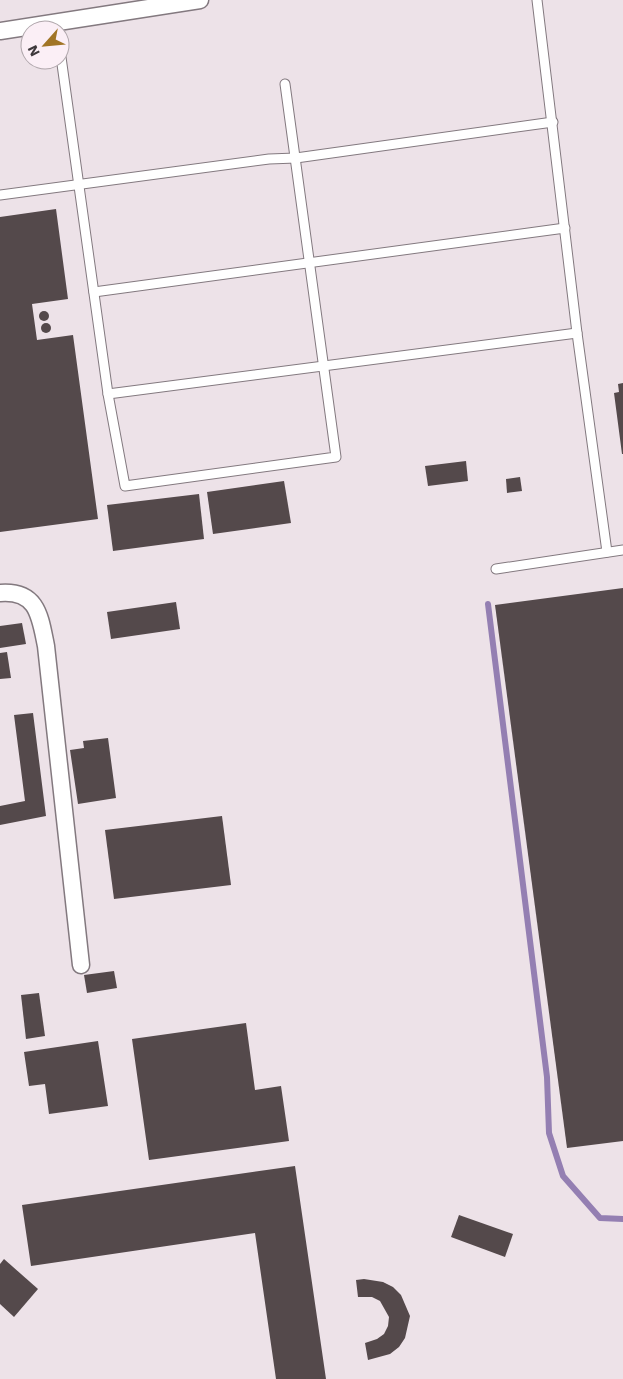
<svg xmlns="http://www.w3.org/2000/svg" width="623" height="1379" viewBox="0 0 623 1379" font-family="'Work Sans',sans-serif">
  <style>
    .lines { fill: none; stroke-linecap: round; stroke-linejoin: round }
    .stream { stroke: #947fb2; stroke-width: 6 }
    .building { fill: #54494b }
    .lane-casing { stroke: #83797f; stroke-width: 11 }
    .street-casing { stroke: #83797f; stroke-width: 19 }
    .lane { stroke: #fff; stroke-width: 9 }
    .street { stroke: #fff; stroke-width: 16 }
  </style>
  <rect width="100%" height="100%" fill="#ede2e8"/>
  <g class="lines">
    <polyline class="stream" points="488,604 547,1077 549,1133 563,1176 600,1218 623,1219"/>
  </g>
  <g class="building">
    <polygon points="56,209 68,299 32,304 37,340 73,335 98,519 0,532 0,217"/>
    <circle cx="44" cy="316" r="5"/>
    <circle cx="46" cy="328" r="5"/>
    <polygon points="623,383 623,454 622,454 614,393 619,392 618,384"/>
    <polygon points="466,461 468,481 428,486 425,466"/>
    <polygon points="520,477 522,491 507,493 506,479"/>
    <polygon points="284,481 291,523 213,534 207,492"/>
    <polygon points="199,494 204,539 113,551 107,505"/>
    <polygon points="623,588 623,1141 567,1148 495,605"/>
    <polygon points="176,602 180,629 111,639 107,612"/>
    <polygon points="22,623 26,644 0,648 0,626"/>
    <polygon points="7,652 11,678 0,679 0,653"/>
    <polygon points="33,713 46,816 0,825 0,806 25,801 14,715"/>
    <polygon points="108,738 116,798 78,804 70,750 84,748 83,741"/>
    <polygon points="222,816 231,885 114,899 105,830"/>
    <polygon points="114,971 117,988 87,993 84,975"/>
    <polygon points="39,993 45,1036 26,1039 21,995"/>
    <polygon points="246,1023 255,1090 281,1086 289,1141 149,1160 132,1039"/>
    <polygon points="98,1041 108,1106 49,1114 45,1084 29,1086 24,1052"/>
    <polygon points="295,1166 326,1379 276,1379 255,1233 31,1266 22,1205"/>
    <polygon points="459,1215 513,1234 505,1257 451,1237"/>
    <polygon points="4,1259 38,1289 14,1317 0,1304 0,1264"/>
    <polygon points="364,1279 383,1282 393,1287 401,1295 410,1316 405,1338 399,1347 390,1354 368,1360 365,1343 377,1339 384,1334 388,1326 389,1317 380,1301 372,1297 358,1297 356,1280"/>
  </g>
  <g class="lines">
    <g class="lane-casing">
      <g id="lane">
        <polyline points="537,0 577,333 607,552"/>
        <polyline points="60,50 108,394 125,486 336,457 285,84"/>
        <polyline points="0,195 269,159 296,158 553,122"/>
        <polyline points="94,292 565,228"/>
        <polyline points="108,394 577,333"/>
        <polyline points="496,569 623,550"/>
      </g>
    </g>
    <g class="street-casing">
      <g id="street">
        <polyline points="0,31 200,0"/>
        <path d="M0 593C38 590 40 617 46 646L81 965"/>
      </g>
    </g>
    <use href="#lane" class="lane"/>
    <use href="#street" class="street"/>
  </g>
  <g transform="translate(45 45) rotate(243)"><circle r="24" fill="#fbeff6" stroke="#afa6ab"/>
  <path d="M0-4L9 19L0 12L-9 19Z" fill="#a17526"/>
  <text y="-8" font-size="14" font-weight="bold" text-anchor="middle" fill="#3d383b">N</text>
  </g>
</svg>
